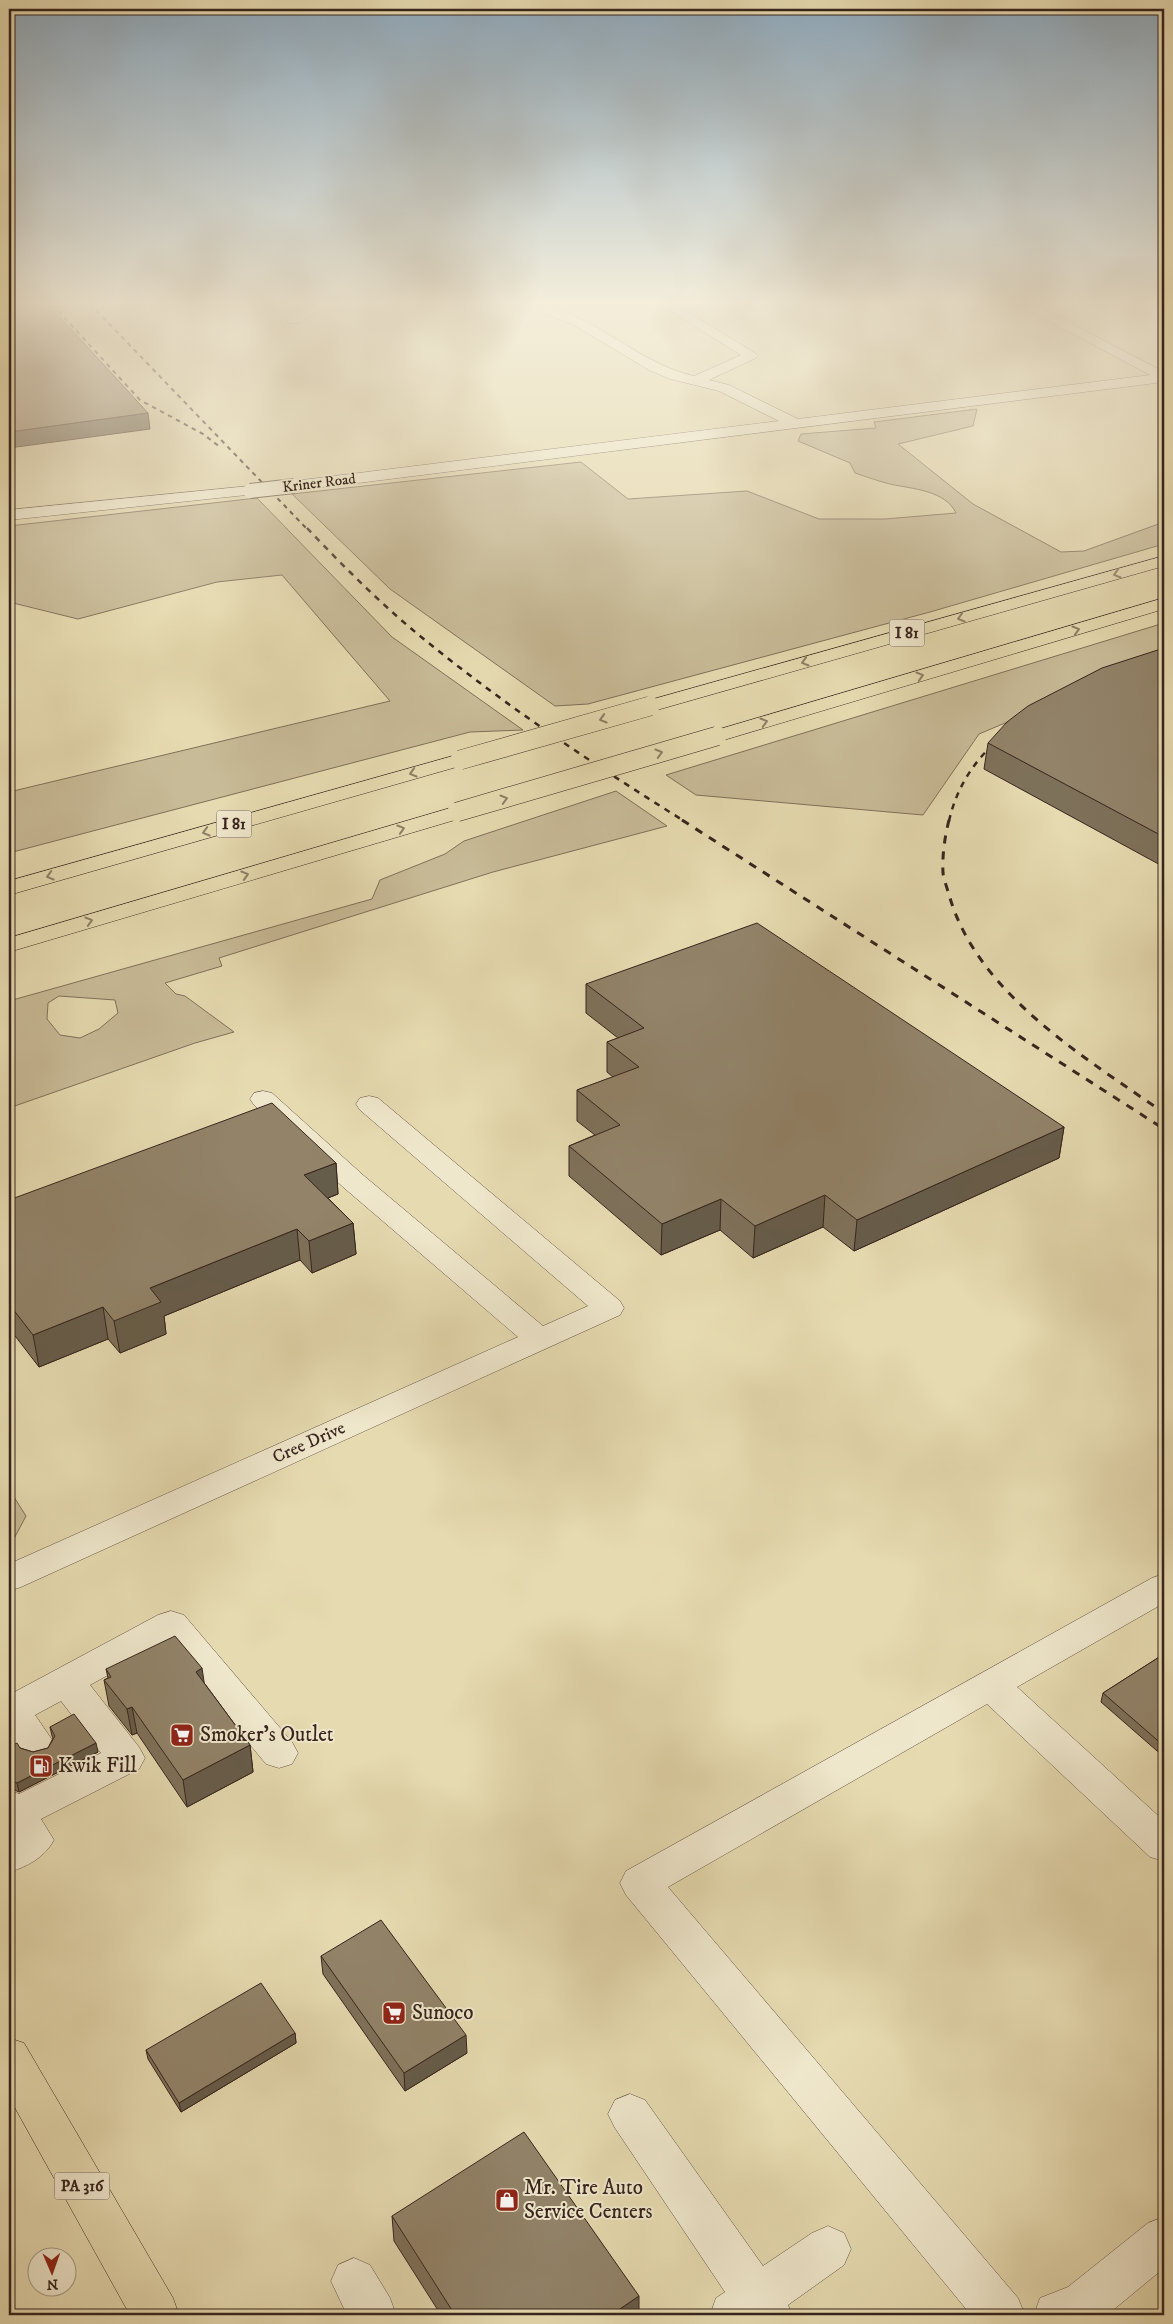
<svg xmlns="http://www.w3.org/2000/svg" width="1173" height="2324" viewBox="0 0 1173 2324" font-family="'IM FELL DW Pica',serif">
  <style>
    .green { fill: #c8bb97; stroke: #80705a; fill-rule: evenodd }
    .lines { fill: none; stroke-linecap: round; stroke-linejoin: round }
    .minor-casing { stroke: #635242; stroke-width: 1 }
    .major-casing { stroke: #37241d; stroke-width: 1 }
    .highway-casing { stroke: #37241d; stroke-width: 1 }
    .minor { fill: #efe7cc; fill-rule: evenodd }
    .major { fill: #e6dab0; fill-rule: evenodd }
    .highway { fill: #e6dab0; fill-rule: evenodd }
    .rail-far2 { stroke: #37241d; stroke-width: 2; stroke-dasharray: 4.5 4.5; stroke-linecap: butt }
    .rail-far1 { stroke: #37241d; stroke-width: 2.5; stroke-dasharray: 6 6; stroke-linecap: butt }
    .rail { stroke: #37241d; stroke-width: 3; stroke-dasharray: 8 8; stroke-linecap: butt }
    .minor-bridge-casing { stroke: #635242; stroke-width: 16; stroke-linecap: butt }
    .highway-bridge-casing { stroke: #37241d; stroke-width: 20; stroke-linecap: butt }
    .minor-bridge { stroke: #efe7cc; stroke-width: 14 }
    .highway-bridge { stroke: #e6dab0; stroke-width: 19 }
    .wall { fill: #7e715a; stroke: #37241d }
    .shaded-wall { fill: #665c4a; stroke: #37241d }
    .building { fill: #928369; stroke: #37241d }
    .oneway { stroke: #8e7f66 }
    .labels { text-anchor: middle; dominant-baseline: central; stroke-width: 4; stroke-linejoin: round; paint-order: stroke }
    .far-street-label { font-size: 15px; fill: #37241d; stroke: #efe7cc }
    .shield { fill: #efe7cc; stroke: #6e5e52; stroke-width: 1 }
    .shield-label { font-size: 16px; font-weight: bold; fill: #37241d }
    .street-label { font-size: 18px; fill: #37241d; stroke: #efe7cc }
    .near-poi-label { font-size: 21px; fill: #37241d; stroke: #efe7cc; text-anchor: start }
  </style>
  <rect width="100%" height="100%" fill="#e6dab0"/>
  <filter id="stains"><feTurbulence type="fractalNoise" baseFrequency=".004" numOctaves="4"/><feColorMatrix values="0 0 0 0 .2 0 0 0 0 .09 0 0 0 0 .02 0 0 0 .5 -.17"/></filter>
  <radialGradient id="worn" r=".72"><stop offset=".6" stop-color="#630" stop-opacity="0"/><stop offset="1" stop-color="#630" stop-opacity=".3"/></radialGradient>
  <g class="green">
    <path d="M977 409 973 426 898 444 973 504 1061 552 1084 551 1164 522V544L930 612 588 704 555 706 390 589 292 494 581 462 628 499 747 491 819 519H885L956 513C945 490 912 489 890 484 878 481 867 477 855 473L850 463 798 441 801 434 876 428 874 422Z"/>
    <polygon points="257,498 392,637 523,730 470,732 9,853 9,792 390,701 282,575 217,582 78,619 9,602 9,526"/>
    <polygon points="1164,623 1164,656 979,734 923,815 696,795 666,775"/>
    <path d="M616 791 667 826 493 872 219 958 222 966 165 983 176 994 185 996 234 1032 195 1043 9 1108V1001L372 899 380 880 445 854 464 841ZM59 996 115 1000 118 1013 99 1029 80 1038 60 1035 47 1019 48 1003Z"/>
    <polygon points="9,1497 14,1497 26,1516 9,1548"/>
  </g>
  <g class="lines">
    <g class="minor-casing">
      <g id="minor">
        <polygon points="312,304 328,304 299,323 289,323 287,320 289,317"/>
        <path d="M518 304C590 304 629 361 694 376L741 355 659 304H675L758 355 756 358 709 380 729 385 798 419 1150 375 1017 304H1034L1164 372V382L294 491 288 489 286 486 288 483 294 481 779 421 719 391 670 379 649 370 572 324Z"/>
        <polygon points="250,486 256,488 258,491 256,494 9,520 9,510"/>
        <polygon points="263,1091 272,1093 363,1175 543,1326 588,1306 360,1110 356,1104 360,1098 369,1096 378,1098 620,1301 624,1308 620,1315 21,1587 9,1591 9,1564 518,1337 343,1187 254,1105 250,1099 254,1093"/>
        <polygon points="1164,1574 1164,1603 1017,1687 1164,1821 1164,1861 1150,1857 987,1704 668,1887 1018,2298 1025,2315 971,2315 626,1895 620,1883 626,1871 1152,1578"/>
        <path d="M171 1611 184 1615 292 1742 298 1753 292 1764 279 1768 266 1764 166 1643 90 1685 139 1747 145 1758 139 1769 41 1819 54 1840C45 1857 27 1867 9 1872V1790L19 1794 101 1753 61 1701 35 1715 55 1744 49 1755 36 1759 23 1755 9 1736V1695L158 1615Z"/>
        <polygon points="630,2094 645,2100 763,2266 812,2233 828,2226 844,2233 851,2249 844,2265 788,2305 792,2315 710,2315 716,2298 725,2292 615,2128 608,2114 615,2100"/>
        <polygon points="1164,2217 1164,2268 1107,2315 1034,2315 1040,2298 1068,2287 1148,2223"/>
        <polygon points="354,2258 370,2265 390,2298 396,2315 347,2315 331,2281 338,2265"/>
      </g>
    </g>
    <g class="major-casing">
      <polygon id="major" points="9,2038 24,2043 173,2298 179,2315 130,2315 9,2097"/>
    </g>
    <g class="highway-casing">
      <g id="highway">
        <polygon points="1164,556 1164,566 657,710 650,712 643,710 640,706 643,702"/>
        <polygon points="1164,598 1164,609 724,740 717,742 710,740 707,736 710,732"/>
        <polygon points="460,754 467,756 470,760 467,764 9,895 9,881"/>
        <polygon points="457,806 465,807 468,812 465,817 9,952 9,938"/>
      </g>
    </g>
    <use href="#minor" class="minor"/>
    <use href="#major" class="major"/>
    <use href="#highway" class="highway"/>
    <g class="rail-far2">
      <polyline points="52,304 140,400 203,434 220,447"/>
      <polyline points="90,304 308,530"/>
    </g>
    <g class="rail-far1">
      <path d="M307 528C343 566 380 603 420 636 503 704 593 764 684 821"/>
      <path d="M949 821C956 790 972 763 996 742"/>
    </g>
    <g class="rail">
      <polyline points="682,820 1164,1129"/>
      <path d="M949 820C945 836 942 855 943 873 944 881 948 890 950 898 979 995 1086 1058 1164 1113"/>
    </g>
    <g class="minor-bridge-casing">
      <polyline id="minor-bridge" points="250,491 294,486"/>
    </g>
    <g class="highway-bridge-casing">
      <g id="highway-bridge">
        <polyline points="460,760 650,706"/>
        <polyline points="457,812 717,736"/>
      </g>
    </g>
    <use href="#minor-bridge" class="minor-bridge"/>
    <use href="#highway-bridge" class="highway-bridge"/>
  </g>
  <g class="wall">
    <polygon points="1164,648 1164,867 984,769 988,743"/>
    <polygon points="586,984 1064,1127 1059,1158 854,1251 823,1227 753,1258 720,1230 661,1255 569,1176 569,1146 595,1135 577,1121 577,1090 613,1077 607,1072 607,1042 618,1038 586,1013"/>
    <polygon points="336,1163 338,1194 328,1198 353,1223 356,1254 312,1273 300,1260 164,1316 166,1334 120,1353 108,1339 39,1367 9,1328 9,1200"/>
    <polygon points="1164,1654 1164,1757 1101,1702 1103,1693"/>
    <polygon points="106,1669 205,1684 250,1745 253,1772 187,1807 137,1733 132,1735 109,1706 104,1680 108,1678"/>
    <polygon points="50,1727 98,1752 19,1792 10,1788 9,1789 9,1747 20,1748 33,1752 48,1748 53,1738 52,1736"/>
    <polygon points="321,1956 467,2053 405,2091 323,1974"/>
    <polygon points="295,2033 296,2043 181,2112 148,2059 146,2050"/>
    <polygon points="392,2216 639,2315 441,2315 394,2241"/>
  </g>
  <g class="shaded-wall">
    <polygon points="148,413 150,429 9,448 9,432"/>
    <polygon points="1064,1127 1059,1158 854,1251 857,1220"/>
    <polygon points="336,1163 338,1194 307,1206 304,1175"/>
    <polygon points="825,1195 823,1227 753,1258 755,1226"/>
    <polygon points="721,1199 720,1230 661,1255 662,1224"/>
    <polygon points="353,1223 356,1254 312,1273 309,1241"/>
    <polygon points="297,1229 300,1260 164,1316 166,1334 120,1353 114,1321 150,1288"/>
    <polygon points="103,1307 108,1339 39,1367 33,1335"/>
    <polygon points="202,1668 206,1695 196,1672"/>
    <polygon points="132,1707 137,1733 132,1735 127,1709"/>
    <polygon points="96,1743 98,1752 19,1792 17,1783"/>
    <polygon points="250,1745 253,1772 187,1807 183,1780"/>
    <polygon points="295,2033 296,2043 181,2112 179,2103"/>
    <polygon points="466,2035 467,2053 405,2091 404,2073"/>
    <polygon points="639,2296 639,2315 611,2315"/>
  </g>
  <g class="building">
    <polygon points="9,304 48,304 148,413 9,432"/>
    <polygon points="1164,648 1164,837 988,743 1007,722 1028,706 1102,668"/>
    <polygon points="757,923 1064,1127 857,1220 825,1195 755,1226 721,1199 662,1224 569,1146 620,1125 577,1090 639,1067 607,1042 644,1028 586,984"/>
    <polygon points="272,1103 336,1163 304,1175 353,1223 309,1241 297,1229 150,1288 161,1302 114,1321 103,1307 33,1335 9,1304 9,1200"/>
    <polygon points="175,1636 202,1668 196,1672 250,1745 183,1780 132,1707 127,1709 104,1680 111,1677 106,1669"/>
    <polygon points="1164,1654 1164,1746 1103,1693"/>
    <polygon points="74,1714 96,1743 17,1783 9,1780 9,1747 17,1743 20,1748 33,1752 48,1748 55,1736 50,1727"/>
    <polygon points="381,1920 466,2035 404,2073 321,1956"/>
    <polygon points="261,1983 295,2033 179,2103 146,2050"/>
    <polygon points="524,2132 639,2296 611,2315 455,2315 392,2216"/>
  </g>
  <defs><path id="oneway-chevron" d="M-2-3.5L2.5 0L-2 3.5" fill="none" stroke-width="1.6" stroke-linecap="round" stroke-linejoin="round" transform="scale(1.25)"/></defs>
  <g class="oneway">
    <use href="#oneway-chevron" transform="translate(1117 574) rotate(164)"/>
    <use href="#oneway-chevron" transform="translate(961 618) rotate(164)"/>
    <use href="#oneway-chevron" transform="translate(1076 630) rotate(-16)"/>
    <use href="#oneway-chevron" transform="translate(805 662) rotate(164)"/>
    <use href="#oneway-chevron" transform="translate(920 676) rotate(-16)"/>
    <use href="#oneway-chevron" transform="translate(603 719) rotate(164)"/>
    <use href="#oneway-chevron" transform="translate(764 722) rotate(-16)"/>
    <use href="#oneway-chevron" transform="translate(659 753) rotate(-16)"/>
    <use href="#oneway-chevron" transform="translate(413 773) rotate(164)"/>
    <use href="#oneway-chevron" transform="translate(504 799) rotate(-16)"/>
    <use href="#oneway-chevron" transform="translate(401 829) rotate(-17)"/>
    <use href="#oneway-chevron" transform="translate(206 832) rotate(164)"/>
    <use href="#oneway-chevron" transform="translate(245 875) rotate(-17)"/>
    <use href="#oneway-chevron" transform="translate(50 876) rotate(164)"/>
    <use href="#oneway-chevron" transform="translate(89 921) rotate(-17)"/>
  </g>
  <linearGradient id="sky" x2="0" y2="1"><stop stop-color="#8faabe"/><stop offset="0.48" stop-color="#f4eedb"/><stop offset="1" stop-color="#f4eedb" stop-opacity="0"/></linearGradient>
  <rect width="1173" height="630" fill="url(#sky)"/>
  <defs>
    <g id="supermarket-square" transform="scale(1.25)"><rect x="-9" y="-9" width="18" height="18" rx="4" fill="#8f2418" stroke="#efe7cc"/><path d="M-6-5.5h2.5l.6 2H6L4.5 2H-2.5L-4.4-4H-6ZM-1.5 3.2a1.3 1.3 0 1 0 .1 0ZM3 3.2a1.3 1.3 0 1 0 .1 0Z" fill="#fff"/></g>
    <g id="fuel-square" transform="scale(1.25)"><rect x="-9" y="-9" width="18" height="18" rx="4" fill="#8f2418" stroke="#efe7cc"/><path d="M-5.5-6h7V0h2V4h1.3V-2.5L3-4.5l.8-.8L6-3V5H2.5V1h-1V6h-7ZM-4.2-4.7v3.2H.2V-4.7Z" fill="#fff"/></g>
    <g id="shop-square" transform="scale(1.25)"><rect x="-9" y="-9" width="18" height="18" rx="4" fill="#8f2418" stroke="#efe7cc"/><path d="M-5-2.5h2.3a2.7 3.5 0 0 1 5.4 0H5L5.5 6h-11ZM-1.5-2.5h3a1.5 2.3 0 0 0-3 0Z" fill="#fff"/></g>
  </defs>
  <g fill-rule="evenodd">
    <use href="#supermarket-square" x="182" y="1735"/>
    <use href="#fuel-square" x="41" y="1766"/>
    <use href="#supermarket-square" x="394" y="2013"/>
    <use href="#shop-square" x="507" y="2200"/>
  </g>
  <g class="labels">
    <g class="far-street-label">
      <text transform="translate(319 483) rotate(-7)">Kriner Road</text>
    </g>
    <g class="shield">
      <rect x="889.5" y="619.5" width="35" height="27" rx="4"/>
      <rect x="216.5" y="810.5" width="35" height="27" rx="4"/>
      <rect x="54.5" y="2172.5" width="55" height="27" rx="4"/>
    </g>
    <g class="shield-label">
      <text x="907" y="633">I 81</text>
      <text x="234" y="824">I 81</text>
      <text x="82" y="2186">PA 316</text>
    </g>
    <g class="street-label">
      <text transform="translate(309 1443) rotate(-24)">Cree Drive</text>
    </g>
    <g class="near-poi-label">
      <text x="200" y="1735">Smoker's Outlet</text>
      <text x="58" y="1766">Kwik Fill</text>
      <text x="412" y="2013">Sunoco</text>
      <text x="524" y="2188">Mr. Tire Auto<tspan x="524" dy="24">Service Centers</tspan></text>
    </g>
  </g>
  <rect width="1173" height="2324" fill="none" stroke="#e6dab0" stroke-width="30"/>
  <rect x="10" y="10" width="1153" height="2304" fill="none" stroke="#37241d" stroke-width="2.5"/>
  <rect x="15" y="15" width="1143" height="2294" fill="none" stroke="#37241d"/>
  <g transform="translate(52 2272) rotate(178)"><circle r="24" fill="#efe7cc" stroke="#a59986"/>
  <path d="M0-4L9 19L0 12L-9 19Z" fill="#8f2418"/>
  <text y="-8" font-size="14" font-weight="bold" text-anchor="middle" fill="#37241d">N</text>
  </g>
  <rect width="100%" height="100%" filter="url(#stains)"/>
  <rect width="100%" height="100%" fill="url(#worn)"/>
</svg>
